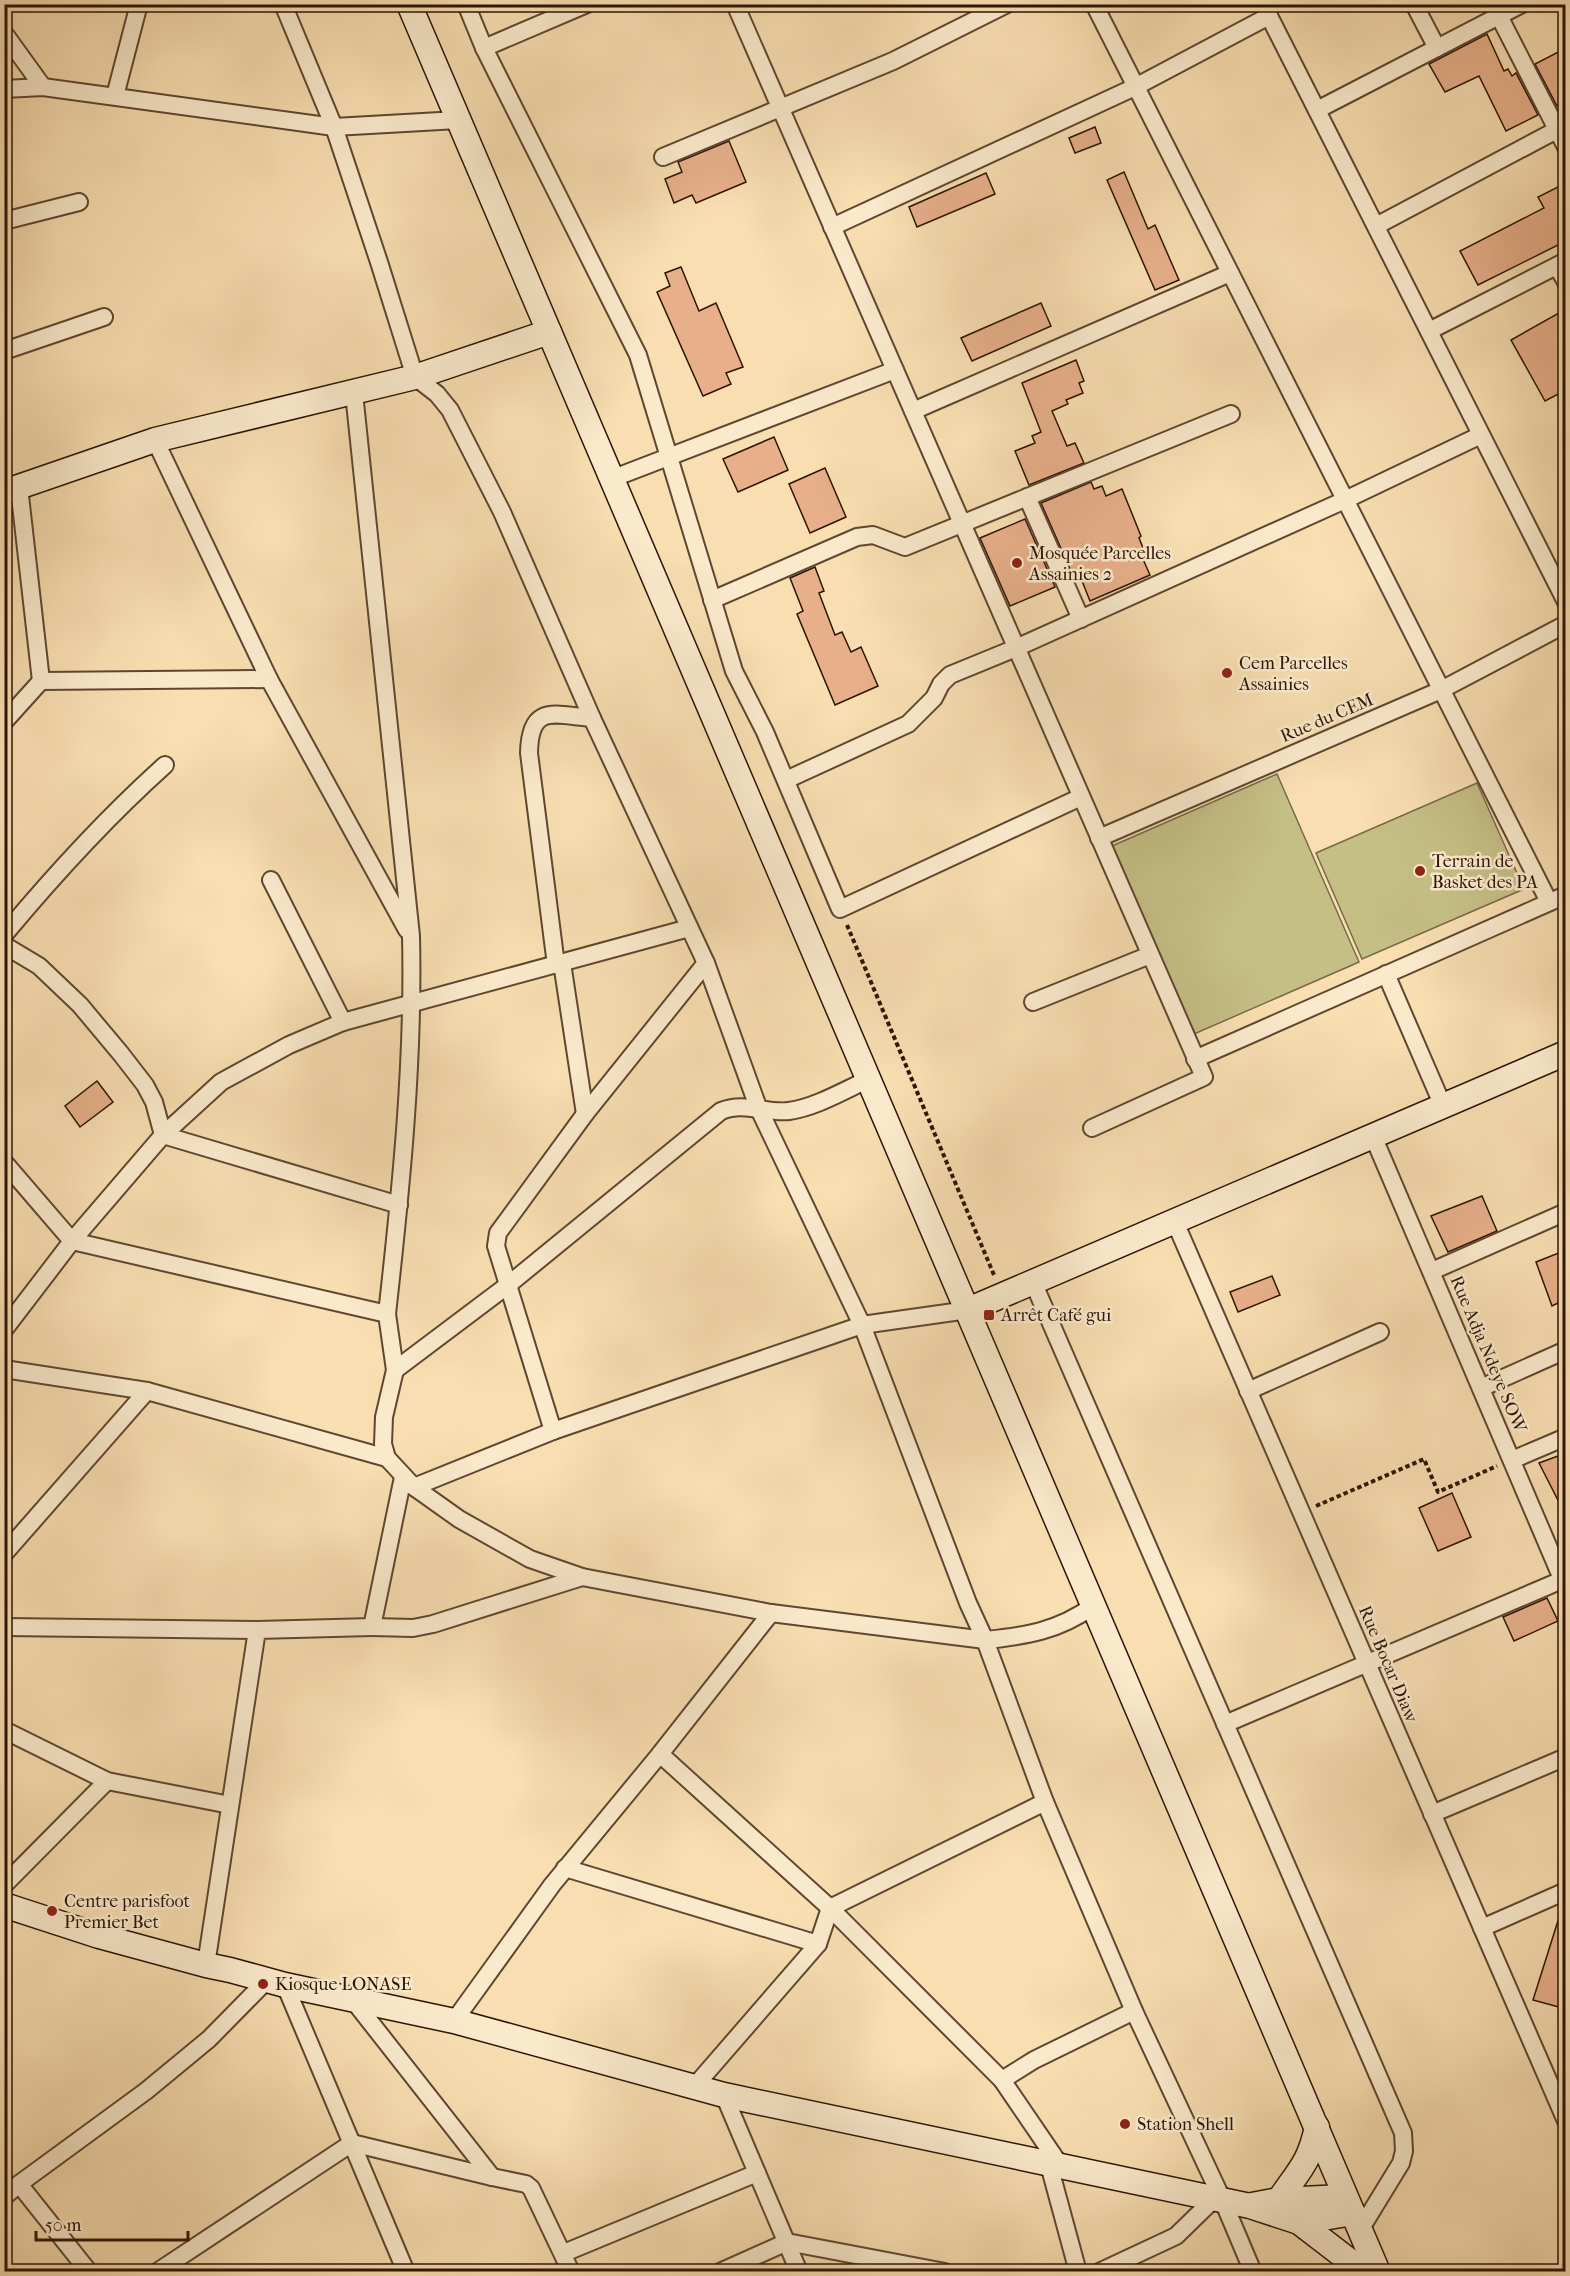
<svg xmlns="http://www.w3.org/2000/svg" width="1570" height="2276" viewBox="0 0 1570 2276" font-family="'IM FELL French Canon',serif">
  <style>
    .green { fill: #c5bf86; stroke: #796a46; stroke-width: 1.5 }
    .building { fill: #e7b08a; stroke: #2d1405; stroke-width: 1.5 }
    .lines { fill: none; stroke-linecap: round; stroke-linejoin: round }
    .street-casing { stroke: #604630; stroke-width: 20 }
    .secondary-casing { stroke: #2d1405; stroke-width: 27 }
    .path { stroke: #2d1405; stroke-width: 4; stroke-dasharray: 4.5 3; stroke-linecap: butt }
    .street { stroke: #faeacc; stroke-width: 16 }
    .secondary { stroke: #faeacc; stroke-width: 24 }
    .poi-dot { fill: #8f2418; stroke: #faeacc; stroke-width: 2 }
    .labels { text-anchor: middle; dominant-baseline: central; stroke-width: 5; stroke-linejoin: round; paint-order: stroke }
    .poi-label { font-size: 18px; fill: #2d1405; stroke: #faeacc; text-anchor: start }
    .street-label { font-size: 18px; fill: #2d1405; stroke: #faeacc }
  </style>
  <rect width="100%" height="100%" fill="#f8deb1"/>
  <filter id="stains"><feTurbulence type="fractalNoise" baseFrequency=".00333" numOctaves="4"/><feColorMatrix values="0 0 0 0 .2 0 0 0 0 .09 0 0 0 0 .02 0 0 0 .5 -.17"/></filter>
  <radialGradient id="worn" r=".72"><stop offset=".6" stop-color="#630" stop-opacity="0"/><stop offset="1" stop-color="#630" stop-opacity=".3"/></radialGradient>
  <g class="green">
    <polygon points="1277,774 1359,962 1194,1034 1112,846"/>
    <polygon points="1477,783 1524,889 1362,959 1316,853"/>
  </g>
  <g class="building">
    <polygon points="1487,34 1504,71 1508,69 1512,76 1516,73 1538,115 1506,131 1479,76 1445,92 1429,64"/>
    <polygon points="1566,48 1566,101 1557,106 1535,64"/>
    <polygon points="1095,127 1101,143 1075,153 1069,138"/>
    <polygon points="729,141 746,182 696,203 692,195 674,203 665,179 682,172 678,162"/>
    <polygon points="1124,172 1148,229 1155,225 1179,280 1155,290 1107,180"/>
    <polygon points="986,173 995,194 917,227 909,207"/>
    <polygon points="1566,183 1566,241 1478,285 1460,251 1544,208 1538,197"/>
    <polygon points="681,267 699,311 716,303 743,367 726,373 731,384 703,396 657,292 670,286 665,273"/>
    <polygon points="1041,303 1051,326 972,361 961,338"/>
    <polygon points="1566,309 1566,390 1545,401 1511,340"/>
    <polygon points="1076,360 1084,381 1079,383 1083,393 1066,400 1068,404 1052,411 1067,446 1075,443 1084,463 1029,485 1015,451 1035,443 1032,436 1041,432 1022,383"/>
    <polygon points="774,437 788,470 738,492 723,459"/>
    <polygon points="825,468 846,517 810,533 789,484"/>
    <polygon points="1091,482 1094,489 1102,486 1106,496 1122,489 1141,536 1139,538 1143,548 1139,550 1150,575 1090,601 1080,576 1074,578 1041,503"/>
    <polygon points="1025,519 1055,587 1010,606 980,538"/>
    <polygon points="815,567 824,591 819,593 835,635 842,632 851,652 861,647 878,686 835,705 797,614 803,611 790,578"/>
    <polygon points="97,1081 113,1102 80,1127 65,1106"/>
    <polygon points="1482,1196 1497,1231 1448,1252 1431,1216"/>
    <polygon points="1566,1250 1566,1299 1552,1306 1536,1262"/>
    <polygon points="1272,1276 1280,1295 1238,1312 1230,1292"/>
    <polygon points="1566,1453 1566,1516 1539,1463"/>
    <polygon points="1452,1493 1471,1537 1438,1551 1419,1508"/>
    <polygon points="1547,1598 1558,1621 1514,1641 1503,1617"/>
    <polygon points="1562,1908 1566,1908 1566,2009 1533,2000"/>
  </g>
  <g class="lines">
    <g class="street-casing">
      <g id="street">
        <path d="M283 4 334 127 379 262 415 377 437 394 450 410 502 512 592 718 706 963 758 1107 862 1325 968 1603 985 1640C1026 1636 1058 1631 1093 1606"/>
        <polyline points="466,4 484,48 638,355 734,671 765,732 840,909 1081,797"/>
        <polyline points="735,4 1204,1077 1092,1128"/>
        <polyline points="1094,4 1549,902"/>
        <polyline points="1263,4 1566,602"/>
        <polyline points="1414,4 1437,48"/>
        <polyline points="1499,16 1566,147"/>
        <polyline points="4,33 43,87"/>
        <polyline points="484,48 587,4"/>
        <polyline points="4,89 43,87 334,127 458,120"/>
        <polyline points="115,96 139,4"/>
        <polyline points="1317,110 1522,4"/>
        <polyline points="663,157 893,61 1007,4"/>
        <polyline points="4,221 79,202"/>
        <polyline points="1376,226 1566,125"/>
        <polyline points="832,227 1135,87 1269,16"/>
        <polyline points="1557,266 1566,282"/>
        <polyline points="1429,331 1566,261"/>
        <polyline points="4,351 104,317"/>
        <path d="M354 393 411 936C414 1062 401 1189 387 1314"/>
        <polyline points="913,411 1230,273"/>
        <polyline points="155,440 269,679 407,930"/>
        <polyline points="611,479 895,370"/>
        <polyline points="19,487 41,681"/>
        <polyline points="1027,497 1081,619"/>
        <polyline points="712,600 857,537 873,535 905,547 1231,414"/>
        <polyline points="4,722 41,681 269,679"/>
        <polyline points="786,780 908,724 934,698 941,684 950,675 1016,648 1345,500 1481,435"/>
        <polyline points="1099,838 1441,690 1566,624"/>
        <polyline points="271,880 343,1022"/>
        <path d="M4 935C54 875 107 817 165 765"/>
        <polyline points="4,945 39,966 80,1005 121,1054 145,1085 154,1102 163,1135 399,1205"/>
        <polyline points="562,963 585,1114"/>
        <path d="M556 965 529 753C530 703 554 715 592 718"/>
        <polyline points="1386,974 1443,1106"/>
        <polyline points="1033,1002 1150,955"/>
        <polyline points="1195,1059 1566,895"/>
        <polyline points="1373,1136 1566,1588"/>
        <polyline points="4,1162 72,1241 387,1314 395,1370 384,1417 383,1444 387,1458 414,1487 459,1519 530,1559 582,1577 771,1613 985,1640 1045,1802"/>
        <polyline points="1175,1222 1566,2121"/>
        <polyline points="1432,1271 1566,1212"/>
        <polyline points="1033,1282 1403,2133 1404,2151 1401,2163 1360,2230"/>
        <polyline points="4,1330 72,1241 163,1135 221,1082 289,1045 343,1022 689,928"/>
        <polyline points="4,1369 147,1391 387,1458"/>
        <path d="M395 1370 508 1285 721 1111C744 1101 766 1114 789 1111 816 1107 843 1091 867 1080"/>
        <polyline points="1481,1388 1566,1350"/>
        <polyline points="1248,1391 1380,1332"/>
        <polyline points="553,1431 496,1246 498,1233 585,1114 706,963"/>
        <polyline points="1512,1460 1566,1437"/>
        <polyline points="414,1487 553,1431 862,1325 968,1310"/>
        <polyline points="4,1554 147,1391"/>
        <polyline points="771,1613 660,1754 830,1908 1002,2080 1062,2168"/>
        <polyline points="4,1627 257,1630"/>
        <polyline points="372,1627 413,1628 433,1624 582,1577"/>
        <polyline points="1225,1724 1562,1580"/>
        <polyline points="4,1730 107,1781 230,1805"/>
        <polyline points="1432,1814 1566,1757"/>
        <polyline points="565,1868 818,1944"/>
        <polyline points="4,1885 107,1781"/>
        <polyline points="1482,1928 1566,1891"/>
        <polyline points="206,1965 257,1630 372,1627 403,1477"/>
        <polyline points="285,1985 406,2272"/>
        <polyline points="353,2000 492,2177"/>
        <polyline points="454,2021 552,1885 660,1754"/>
        <polyline points="1002,2080 1034,2060 1134,2011"/>
        <polyline points="694,2087 818,1944 830,1908 1045,1802 1134,2011 1223,2201 1253,2272"/>
        <polyline points="724,2095 799,2272"/>
        <polyline points="1049,2165 1078,2272"/>
        <polyline points="19,2184 89,2272"/>
        <polyline points="4,2197 19,2184 146,2091 209,2039 267,1980"/>
        <polyline points="564,2253 757,2173"/>
        <polyline points="157,2272 352,2143 492,2177 526,2184 531,2188 571,2272"/>
        <polyline points="720,2272 787,2242 945,2272"/>
        <polyline points="1099,2272 1176,2236 1214,2199"/>
      </g>
    </g>
    <g class="secondary-casing">
      <g id="secondary">
        <polyline points="409,4 1378,2272"/>
        <polyline points="4,492 155,440 415,377 549,332"/>
        <polyline points="968,1310 1566,1053"/>
        <polyline points="4,1905 99,1936 206,1965 230,1970 285,1985 454,2021 724,2095 1250,2206 1299,2222 1364,2272"/>
        <path d="M1279 2200C1299 2170 1309 2164 1317 2127"/>
        <polyline points="1252,2205 1279,2200 1344,2197"/>
        <polyline points="1299,2222 1353,2213"/>
      </g>
    </g>
    <g class="path">
      <polyline points="847,925 994,1275"/>
      <polyline points="1316,1506 1424,1459 1438,1492 1497,1466"/>
    </g>
    <use href="#street" class="street"/>
    <use href="#secondary" class="secondary"/>
  </g>
  <g class="poi-dot">
    <circle cx="1017" cy="563" r="6"/>
    <circle cx="1227" cy="673" r="6"/>
    <circle cx="1420" cy="871" r="6"/>
    <rect x="983" y="1309" width="12" height="12" rx="3"/>
    <circle cx="52" cy="1911" r="6"/>
    <circle cx="263" cy="1984" r="6"/>
    <circle cx="1125" cy="2124" r="6"/>
  </g>
  <g class="labels">
    <g class="poi-label">
      <text x="1029" y="553">Mosquée Parcelles<tspan x="1029" dy="21">Assainies 2</tspan></text>
      <text x="1239" y="663">Cem Parcelles<tspan x="1239" dy="21">Assainies</tspan></text>
      <text x="1432" y="861">Terrain de<tspan x="1432" dy="21">Basket des PA</tspan></text>
      <text x="1001" y="1315">Arrêt Café gui</text>
      <text x="64" y="1901">Centre parisfoot<tspan x="64" dy="21">Premier Bet</tspan></text>
      <text x="275" y="1984">Kiosque LONASE</text>
      <text x="1137" y="2124">Station Shell</text>
    </g>
    <g class="street-label">
      <text transform="translate(1327 718) rotate(-23)">Rue du CEM</text>
      <text transform="translate(1488 1354) rotate(67)">Rue Adja Ndeye SOW</text>
      <text transform="translate(1388 1664) rotate(67)">Rue Bocar Diaw</text>
    </g>
  </g>
  <rect width="1570" height="2276" fill="none" stroke="#f8deb1" stroke-width="24"/>
  <rect x="6" y="6" width="1558" height="2264" fill="none" stroke="#2d1405" stroke-width="3"/>
  <rect x="12" y="12" width="1546" height="2252" fill="none" stroke="#2d1405" stroke-width="1.5"/>
  <path d="M36 2231v9h152v-9" fill="none" stroke="#2d1405" stroke-width="3"/>
  <text x="45" y="2231" font-size="18" fill="#2d1405" stroke="#faeacc" stroke-width="4.5" paint-order="stroke">50 m</text>
  <rect width="100%" height="100%" filter="url(#stains)"/>
  <rect width="100%" height="100%" fill="url(#worn)"/>
</svg>
